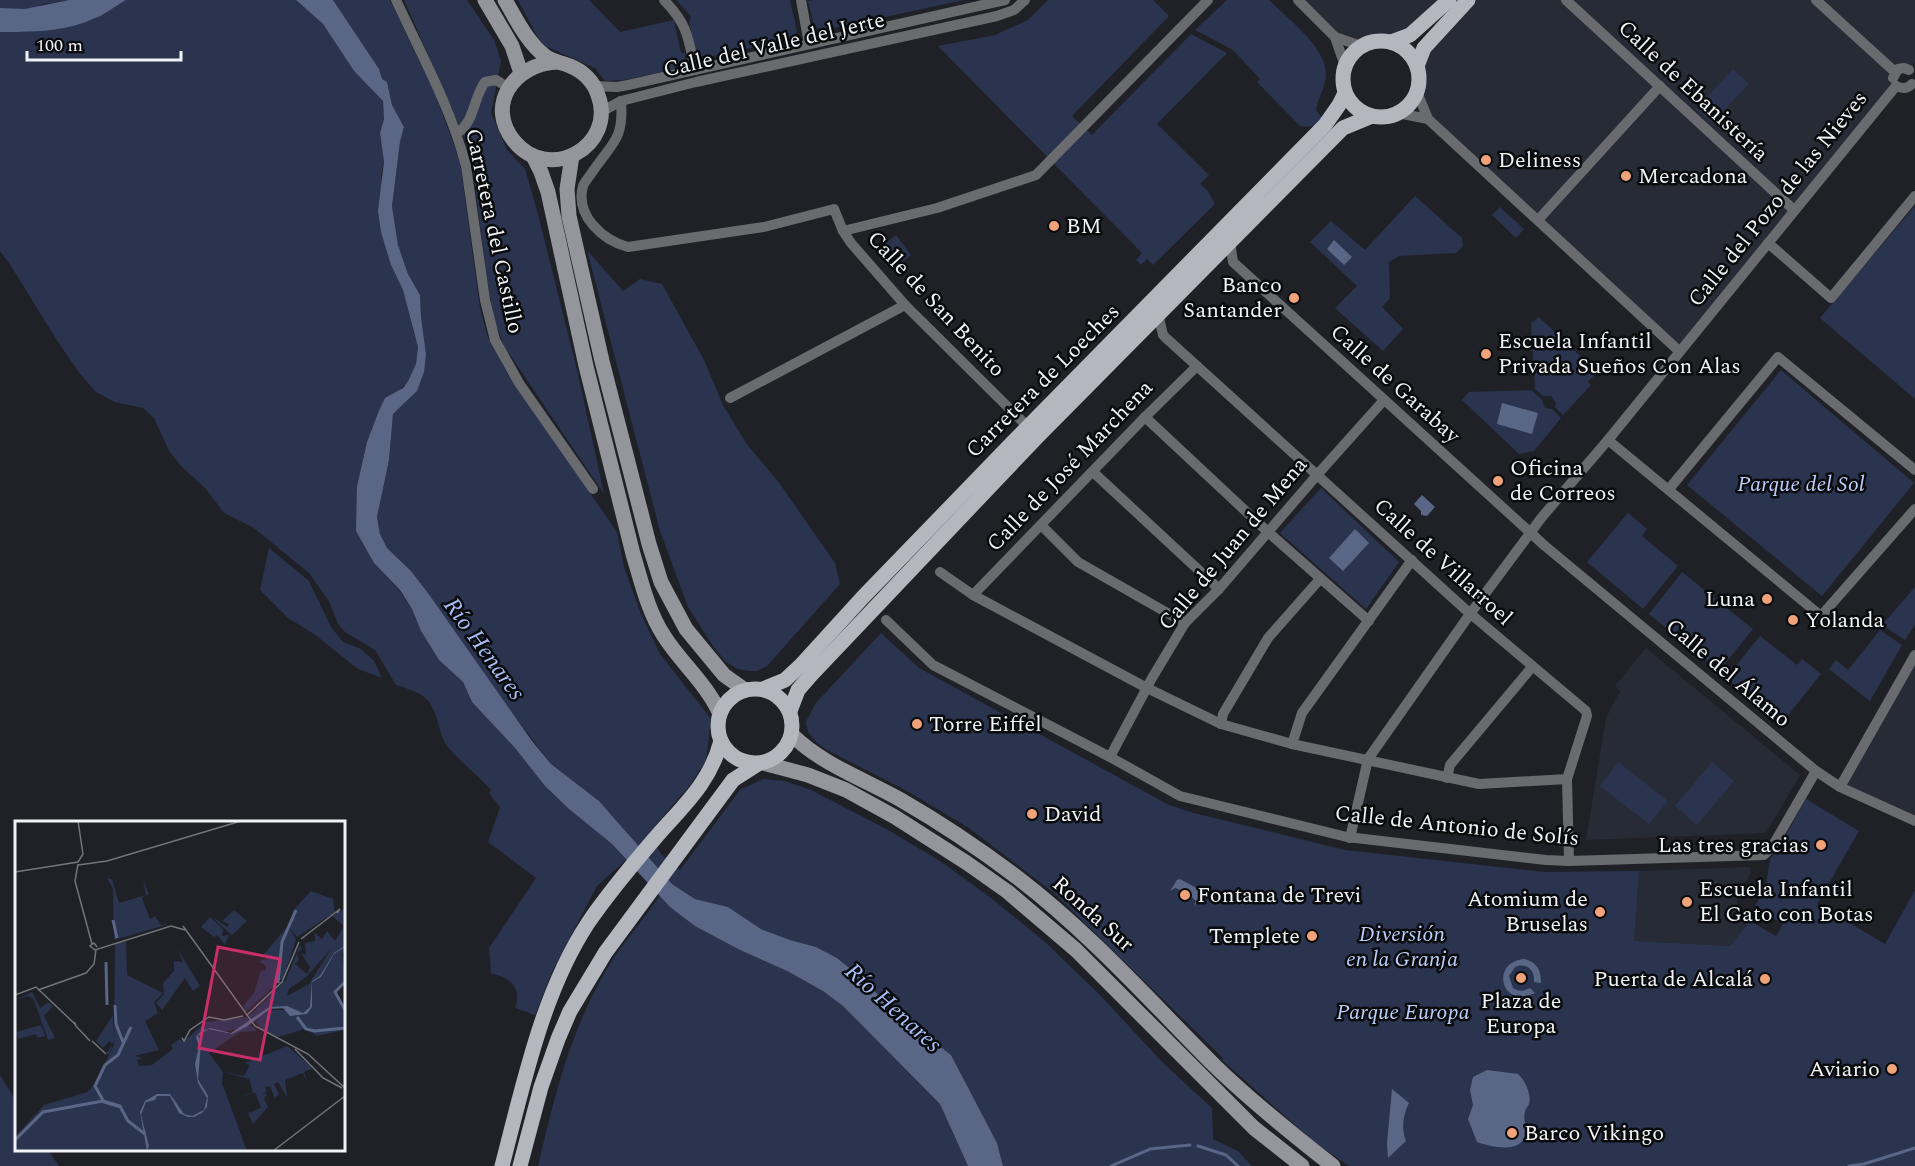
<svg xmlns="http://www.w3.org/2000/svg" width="1915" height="1166" viewBox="0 0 1915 1166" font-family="Spectral,serif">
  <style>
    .built { fill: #272b36 }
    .green { fill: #2a344f }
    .water { fill: #5a6686 }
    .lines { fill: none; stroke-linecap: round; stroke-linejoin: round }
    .stream { stroke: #5a6686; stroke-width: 3 }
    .street { stroke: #6a6b6f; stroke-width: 10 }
    .secondary { stroke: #94969b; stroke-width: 15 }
    .primary { stroke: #b4b7bd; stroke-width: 15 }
    .poi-dot { fill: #f0a279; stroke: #0a0b0d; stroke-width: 2 }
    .labels { text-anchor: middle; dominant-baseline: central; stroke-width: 5; stroke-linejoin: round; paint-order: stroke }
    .street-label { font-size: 22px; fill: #f0f2f6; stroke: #0a0b0d }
    .poi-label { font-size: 22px; fill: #f0f2f6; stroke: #0a0b0d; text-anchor: start }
    .park-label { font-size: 22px; font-style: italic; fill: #bccefb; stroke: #0a0b0d }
    .water-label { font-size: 24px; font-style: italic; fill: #a8bdf6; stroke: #0a0b0d }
    .inset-river { fill: none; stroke: #5a6686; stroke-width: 3 }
    .inset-road { fill: none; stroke: #73757a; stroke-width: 1.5 }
    .view { fill: #c72e6a; fill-opacity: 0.15; stroke: #c72e6a; stroke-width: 3 }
    .inset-edge { fill: none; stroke: #f0f2f6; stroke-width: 3 }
  </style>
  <rect width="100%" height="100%" fill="#1f2127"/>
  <g class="built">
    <polygon points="1298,0 1449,0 1391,42 1372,41 1361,46 1335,37"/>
    <polygon points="1468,0 1915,0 1915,63 1909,70 1904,68 1679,351 1428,119 1417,92 1419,76 1417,66"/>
    <polygon points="1646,648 1800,775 1766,833 1586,840 1606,718 1620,691 1615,686"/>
    <polygon points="1915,655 1915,821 1840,787"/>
    <polygon points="1750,867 1751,872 1737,896 1737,907 1740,913 1750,921 1731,946 1633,941 1639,871"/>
  </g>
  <g class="green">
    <path d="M0 0H69L40 5 20 32 71 26 94 19 126 0H296L323 24 354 71 383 101 384 119 380 133 384 162 381 175 391 265 403 290 418 347 416 364 408 381 378 413 367 442 357 486 374 563 399 590 412 609 421 631 439 660 463 682 472 702 515 748 545 786 569 809 612 844 626 860 597 886 552 972 535 1015 515 1008C522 988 511 978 491 973L489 948 536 878 488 842 500 807 489 793 491 790C478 775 461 763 448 747 443 741 441 734 439 726 431 696 424 694 396 685L375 650 345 632 338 624 329 601 309 573 254 528 224 513 205 488 181 466 169 451 154 418 143 408 115 402 96 392 80 374 58 342 11 266 0 251Z"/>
    <polygon points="333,0 390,0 436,96 460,162 480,308 487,335 507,373 617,532 624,567 641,614 660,654 711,719 706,760 691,784 648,834 662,855 680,870 740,790 763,779 785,781 811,790 888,830 940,861 991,898 1045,942 1100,995 1163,1063 1212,1108 1213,1139 1238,1151 1252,1166 1003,1166 997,1143 951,1055 891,1008 864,980 837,958 816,947 790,940 761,929 728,907 695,899 672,884 599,801 551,764 506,705 428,593 411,571 387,548 380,534 377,517 389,460 393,414 417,391 426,354 421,317 420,295 408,274 398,245 392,206 400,142 404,127 392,105 387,82 381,79 379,69"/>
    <polygon points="404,0 467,0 494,40 501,61 491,113 507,150 525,169 538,214 578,374 604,494 504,346 494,319 487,280 471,153"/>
    <path d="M518 0H589L620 32 674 20 681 53H685C686 61 683 65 676 69L624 80 605 81 595 68 545 46 537 36Z"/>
    <polygon points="676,0 790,0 797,32 791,39 704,58 696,52 689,23 691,16"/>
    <polygon points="813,0 964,0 820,31 814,25 808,1"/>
    <polygon points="1048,0 1153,0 1169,16 1072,116 1092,135 1191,34 1227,53 1157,124 1209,175 1200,184 1207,190 1215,204 1153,265 1147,259 1141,265 1136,260 1142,253 938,46 995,35 1028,20"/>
    <path d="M1227 0H1269C1287 18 1326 47 1326 74 1326 86 1318 98 1316 110L1323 119C1317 126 1309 128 1300 126L1257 82 1260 79 1233 50 1195 30Z"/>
    <polygon points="1733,69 1749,84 1712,123 1696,109"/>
    <polygon points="1415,196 1462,238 1463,246 1456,253 1399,256 1389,262 1390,298 1382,307 1403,329 1383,351 1335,308 1357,286 1310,242 1331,221 1365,250"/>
    <polygon points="1915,206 1915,399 1820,318"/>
    <polygon points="1500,207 1524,229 1516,238 1492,215"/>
    <polygon points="896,235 911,255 893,269 877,250"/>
    <polygon points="587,250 623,291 640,279 662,284 704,360 723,405 746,443 780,484 835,563 840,584 767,666 757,671 749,671 738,669 726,662 713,646 688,607 660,531"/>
    <polygon points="1539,317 1597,372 1588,382 1591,385 1563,415 1555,407 1556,403 1551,396 1543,396 1535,389 1531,323"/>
    <polygon points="1781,370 1914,483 1822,596 1687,485"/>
    <polygon points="1531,390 1542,400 1545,408 1552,409 1561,418 1534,451 1519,454 1462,400 1469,392"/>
    <polygon points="1321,488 1399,562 1366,609 1280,533"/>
    <polygon points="1628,513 1647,529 1642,536 1678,566 1643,609 1587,562"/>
    <polygon points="269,548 309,581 331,627 343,642 361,649 374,661 382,678 358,669 314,634 288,618 260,590"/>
    <polygon points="1682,572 1753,629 1719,671 1649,614"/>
    <polygon points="1915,587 1915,625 1905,640 1882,625"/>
    <polygon points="1880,630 1902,645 1870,701 1829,669 1836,660 1848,670"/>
    <polygon points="881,633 919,668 1167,804 1190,812 1345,850 1545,872 1639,871 1634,941 1730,946 1750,921 1776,936 1783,924 1754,908 1766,885 1770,859 1777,851 1806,799 1859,831 1817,904 1885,944 1915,890 1915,1166 1349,1166 1314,1142 1222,1060 1223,1058 1054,893 969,828 907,791 829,751 817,743 808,732 806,722 815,704"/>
    <polygon points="1760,636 1797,665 1802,659 1821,674 1781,724 1726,678"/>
    <polygon points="1618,762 1668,801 1649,824 1600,786"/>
    <polygon points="1712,762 1734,781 1697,825 1675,806"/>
    <path d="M660 895 670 907 740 950 787 971 823 991 843 1006 940 1104 968 1166H538C555 1094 570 1031 608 967 623 942 644 920 660 895Z"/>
    <polygon points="0,1075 16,1101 16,1150 48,1150 59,1166 0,1166"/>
  </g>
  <g class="water">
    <path d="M69 0H126C115 6 105 15 93 19 65 32 30 32 0 32V8L25 9Z"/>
    <polygon points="296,0 333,0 379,69 382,79 387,82 392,105 404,127 400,142 392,206 398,245 408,274 420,295 421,317 426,354 424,372 417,391 393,414 389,460 377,517 380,534 387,548 411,571 428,593 532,741 551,764 599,801 672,884 695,899 728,907 761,929 790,940 816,947 837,958 864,980 891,1008 951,1055 997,1143 1003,1166 968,1166 940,1104 843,1006 823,991 787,971 740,950 695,926 670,907 612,844 569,809 545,786 515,748 472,702 463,682 439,660 421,631 412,609 400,590 374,563 356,531 357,486 367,442 378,413 385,398 403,388 408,381 416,364 418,347 403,290 391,265 381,232 378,211 384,162 380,133 384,119 383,101 354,71 323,24"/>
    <polygon points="1334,240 1352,257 1344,265 1327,249"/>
    <polygon points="1502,403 1538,413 1532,434 1497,424"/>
    <polygon points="1422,495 1435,507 1427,516 1421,515 1421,511 1414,504"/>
    <polygon points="1355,529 1369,543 1343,571 1329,558"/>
    <polygon points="1180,879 1200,890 1201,897 1194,907 1196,901 1186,892 1175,888 1170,891 1177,880"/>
    <path d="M1525 959C1538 963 1541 971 1541 983L1534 982C1535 970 1527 962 1515 967L1509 976 1513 988C1519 992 1524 991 1530 988L1535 993C1500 1010 1490 961 1525 959Z"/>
    <path d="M1487 1070 1518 1074C1525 1080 1532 1095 1529 1104 1528 1107 1525 1109 1525 1112 1523 1118 1526 1125 1526 1132 1523 1155 1492 1147 1477 1142L1468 1119 1473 1105 1470 1090 1473 1077Z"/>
    <path d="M1392 1089 1409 1103C1403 1115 1401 1128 1406 1141L1388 1158 1387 1143Z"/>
  </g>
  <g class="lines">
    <g class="stream">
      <polyline points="1198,1146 1226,1155 1238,1166"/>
      <polyline points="1111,1166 1150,1149 1190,1145"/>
      <polyline points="1849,1166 1864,1164 1915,1148"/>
    </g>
    <g class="street">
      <path d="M396 0C421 54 451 108 466 166L485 300 495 340 519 383 593 489"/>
      <path d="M664 0C688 25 688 37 695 70"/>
      <polyline points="801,0 809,44"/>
      <polyline points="1298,0 1335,37 1345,66"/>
      <polyline points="1566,0 1794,210"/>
      <polyline points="1816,0 1895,72"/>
      <polyline points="1335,37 1361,46"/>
      <polyline points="1893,78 1898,69 1904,68 1909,70"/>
      <polyline points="594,86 617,87 628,85 1005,0"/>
      <path d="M1896 86C1903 89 1907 89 1912 84"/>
      <polyline points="1417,92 1428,119 1679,351"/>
      <path d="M621 101C624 139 613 142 593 171 590 176 585 181 583 186 575 215 602 240 628 247L764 227 834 209 843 231 851 243 905 305 1028 427"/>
      <polyline points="601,112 621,101 696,82 997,16 1014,10 1025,0"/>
      <polyline points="1398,113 1428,119"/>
      <path d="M457 133C475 122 473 98 485 82L496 80 509 88"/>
      <polyline points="1538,220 1660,86"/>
      <polyline points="843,231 937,208 1036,175 1208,0"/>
      <polyline points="1230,242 1233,262 1545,546 1816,771 1840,787 1915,821"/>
      <polyline points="1768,243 1831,298 1915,196"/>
      <polyline points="1158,314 1163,335 1166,338 1466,610 1586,711 1587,716 1567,779 1569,861"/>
      <polyline points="730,398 905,305"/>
      <polyline points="1145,417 1268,532 1369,621"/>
      <polyline points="1608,440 1821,616 1915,509"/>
      <polyline points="1093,472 1219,589"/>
      <polyline points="1669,489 1778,357 1915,470"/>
      <polyline points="1041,525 1078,562 1185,623"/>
      <polyline points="940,572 973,595 1147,688 1221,724 1292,744 1479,784 1567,779"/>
      <polyline points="973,595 1145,417 1197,366"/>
      <polyline points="886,620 933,665 1110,757 1180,796 1347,837 1546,860 1569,861 1764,855 1772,847 1816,771"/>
      <polyline points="1221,724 1223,714 1268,638 1320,579"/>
      <polyline points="1292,744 1302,713 1412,560"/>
      <polyline points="1110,757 1152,678 1185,623 1219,589 1317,475 1384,400"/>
      <polyline points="1447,778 1450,765 1532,667"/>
      <polyline points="1840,787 1915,655"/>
      <polyline points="1350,838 1368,759 1470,614 1542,517 1608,440 1896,86"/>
    </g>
    <g class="secondary">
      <polyline points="485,0 512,46 521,73"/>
      <path d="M505 0C516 19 527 42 545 56 552 62 561 62 570 66 583 71 594 82 598 95 617 146 549 184 514 141 485 105 514 64 557 62"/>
      <path d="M533 156 541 172 548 192 586 366 633 554C641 580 648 612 664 636 681 663 707 684 720 714"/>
      <polyline points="572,156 567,189 569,216 602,361 649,544 661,582 686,629 724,675 745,690"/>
      <path d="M792 735C823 765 864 779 901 800 941 823 981 850 1018 878 1090 933 1151 1002 1215 1066 1252 1102 1292 1134 1333 1166"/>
      <polyline points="763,763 808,775 846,790 895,817 967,863 1008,892 1076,950 1254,1128 1302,1166"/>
    </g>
    <g class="primary">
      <circle cx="1381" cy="79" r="38"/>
      <polyline points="1391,42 1410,35 1449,0"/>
      <polyline points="1417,66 1424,48 1468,0"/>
      <circle cx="755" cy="726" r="37"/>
      <polyline points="763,689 785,680 801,665 863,597 1014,441 1325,125 1339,105 1345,93"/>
      <polyline points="790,711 798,690 811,675 1037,437 1343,128 1372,116"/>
      <path d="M502 1166C523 1086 542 993 588 923 609 892 632 865 656 837 683 806 710 783 721 741"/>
      <polyline points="520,1166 541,1087 558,1039 570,1011 605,953 733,780 758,764"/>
    </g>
  </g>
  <g class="poi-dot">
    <circle cx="1486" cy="160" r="6"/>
    <circle cx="1626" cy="176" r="6"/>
    <circle cx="1054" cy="226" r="6"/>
    <circle cx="1294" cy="298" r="6"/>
    <circle cx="1486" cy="354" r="6"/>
    <circle cx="1498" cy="481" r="6"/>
    <circle cx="1767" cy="599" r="6"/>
    <circle cx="1793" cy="620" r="6"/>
    <circle cx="917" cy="724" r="6"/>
    <circle cx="1032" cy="814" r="6"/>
    <circle cx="1821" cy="845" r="6"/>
    <circle cx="1185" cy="895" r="6"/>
    <circle cx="1687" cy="902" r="6"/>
    <circle cx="1600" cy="912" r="6"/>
    <circle cx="1312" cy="936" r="6"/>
    <circle cx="1521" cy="978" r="6"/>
    <circle cx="1765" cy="979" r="6"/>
    <circle cx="1892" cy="1069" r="6"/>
    <circle cx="1512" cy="1133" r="6"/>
  </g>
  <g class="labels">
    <g class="street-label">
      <text transform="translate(774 45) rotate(-13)">Calle del Valle del Jerte</text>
      <text transform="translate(1693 91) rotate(43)">Calle de Ebanistería</text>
      <text transform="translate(1778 199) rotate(-51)">Calle del Pozo de las Nieves</text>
      <text transform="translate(494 231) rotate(78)">Carretera del Castillo</text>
      <text transform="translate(936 304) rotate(47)">Calle de San Benito</text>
      <text transform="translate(1043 381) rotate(-45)">Carretera de Loeches</text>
      <text transform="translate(1395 384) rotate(42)">Calle de Garabay</text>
      <text transform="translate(1070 466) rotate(-46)">Calle de José Marchena</text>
      <text transform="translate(1233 544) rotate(-50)">Calle de Juan de Mena</text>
      <text transform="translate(1443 562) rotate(42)">Calle de Villarroel</text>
      <text transform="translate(1728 673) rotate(40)">Calle del Álamo</text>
      <text transform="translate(1457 826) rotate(6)">Calle de Antonio de Solís</text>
      <text transform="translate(1093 914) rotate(42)">Ronda Sur</text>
    </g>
    <g class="poi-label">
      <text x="1498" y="160">Deliness</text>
      <text x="1638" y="176">Mercadona</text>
      <text x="1066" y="226">BM</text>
      <text x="1282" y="285" text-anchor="end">Banco<tspan x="1282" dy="25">Santander</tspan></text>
      <text x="1498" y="341">Escuela Infantil<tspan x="1498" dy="25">Privada Sueños Con Alas</tspan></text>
      <text x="1510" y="468">Oficina<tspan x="1510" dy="25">de Correos</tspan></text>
      <text x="1755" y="599" text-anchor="end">Luna</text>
      <text x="1805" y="620">Yolanda</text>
      <text x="929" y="724">Torre Eiffel</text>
      <text x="1044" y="814">David</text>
      <text x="1809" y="845" text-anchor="end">Las tres gracias</text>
      <text x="1699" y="889">Escuela Infantil<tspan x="1699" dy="25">El Gato con Botas</tspan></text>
      <text x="1197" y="895">Fontana de Trevi</text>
      <text x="1588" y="899" text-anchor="end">Atomium de<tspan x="1588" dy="25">Bruselas</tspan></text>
      <text x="1300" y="936" text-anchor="end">Templete</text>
      <text x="1753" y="979" text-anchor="end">Puerta de Alcalá</text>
      <text x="1521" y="1001" text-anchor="middle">Plaza de<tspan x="1521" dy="25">Europa</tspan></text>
      <text x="1880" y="1069" text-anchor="end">Aviario</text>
      <text x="1524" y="1133">Barco Vikingo</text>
    </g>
    <g class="park-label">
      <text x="1801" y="484">Parque del Sol</text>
      <text x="1402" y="934">Diversión<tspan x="1402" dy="25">en la Granja</tspan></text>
      <text x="1403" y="1012">Parque Europa</text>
    </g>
    <g class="water-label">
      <text transform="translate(484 649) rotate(54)">Río Henares</text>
      <text transform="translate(893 1008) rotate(42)">Río Henares</text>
    </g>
  </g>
  <g transform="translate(15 821)">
    <rect width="330" height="330" fill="#1f2127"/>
    <path d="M92 57 97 58 104 82 131 74 128 59 134 73 127 77 135 98 140 95 146 104 154 103 99 119 98 68ZM296 70 318 78 320 91 282 116 273 105 280 87ZM330 87V129L327 132 330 159 318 171 330 191V209L302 215 290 208 263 216 247 209 240 200 251 189H276L254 186 230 206 209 211 217 213 235 203 242 210 225 211 194 232 208 251 229 255 235 244 230 242 272 225 298 247 289 251 293 264 288 252 270 259 272 276 263 261 259 263 264 273 260 278 255 265 250 266 252 271 247 273H252L249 278 253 286 238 303 233 292 246 287 240 271 220 278 238 271 234 258 208 251 207 262 232 330H0V316L29 284 72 271 81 262 94 234 91 232 98 223 94 220 88 227 81 220 98 194 99 219 97 225 94 233 99 224 100 122 111 120 112 154 148 172 139 181 143 192 130 200 144 229 119 235 128 237 122 239 124 245 137 244 158 228 156 224 165 218 168 221 191 201 233 196 271 159 285 124 287 127 282 133 284 139 280 143 292 153 295 146 286 132 291 134 290 122 300 120V112L307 118 312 110 320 120 329 105 317 95ZM316 128 294 163 272 175 274 168 291 156ZM219 89 232 100 217 114 202 101 198 96 212 106 214 103 207 100ZM195 96 208 108 207 115 214 114 210 124 202 114 199 116 186 106ZM273 105 281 118 269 156 231 191 228 185 239 172 246 149 250 150 251 145 244 140 252 138 248 134ZM162 127 185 165 178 170 170 157 147 189 141 182 149 173 148 162 159 150V140L168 141ZM17 171 25 187 33 181 38 185 29 195 40 217 33 219 19 179 13 175 0 179ZM26 204 30 215 23 217 21 213 3 218 1 211Z" fill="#2a344f" fill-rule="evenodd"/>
    <path d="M330 125V126L319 133 306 156 297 161V186L292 193 275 195 268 187 255 188 231 206 217 213 193 208 183 215 186 223 183 258 193 275 192 286 187 292 179 296H173L164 292 155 275H142L140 279 131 281 126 294 134 325 132 330 125 291 130 280 142 273H155L169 293 177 295 189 289 192 277 183 262 180 243 184 225 181 216 186 210 195 207 216 212 254 186 272 185 288 192 295 186 297 160 305 155 319 132Z" fill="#5a6686"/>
    <path class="inset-river" d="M98 99 102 117M91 141 92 184M330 161 320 171 330 189M263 162 267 121 281 89M100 184 101 203 108 221M282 196 291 208 300 210 330 207M88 280 105 285 113 300 130 313M106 286 89 281 80 265 90 244 103 234 116 206M0 319 28 291 88 280"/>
    <path class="inset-road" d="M63 43 60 60 77 123M63 44 92 40 226 0M0 51 63 41 68 33 63 0M168 105 240 205 293 233 330 267M286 118 325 88 322 92M82 126 79 122 75 125 80 129 156 105 170 109M23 169 71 152 79 143 81 128M0 174 21 166 61 204 59 201M232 194 267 161 284 121M60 204 75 220M167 217 169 220 175 209 194 196 209 199 228 195M77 220 91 233M280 228 308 257 327 267M258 330 330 275"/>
    <path class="view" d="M203 126 265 138 245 239 184 227Z"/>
    <rect width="330" height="330" class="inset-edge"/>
  </g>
  <path d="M27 51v9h154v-9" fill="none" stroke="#f0f2f6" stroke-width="3"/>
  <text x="36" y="51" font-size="18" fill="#f0f2f6" stroke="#0a0b0d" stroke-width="4.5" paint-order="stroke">100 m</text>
</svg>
